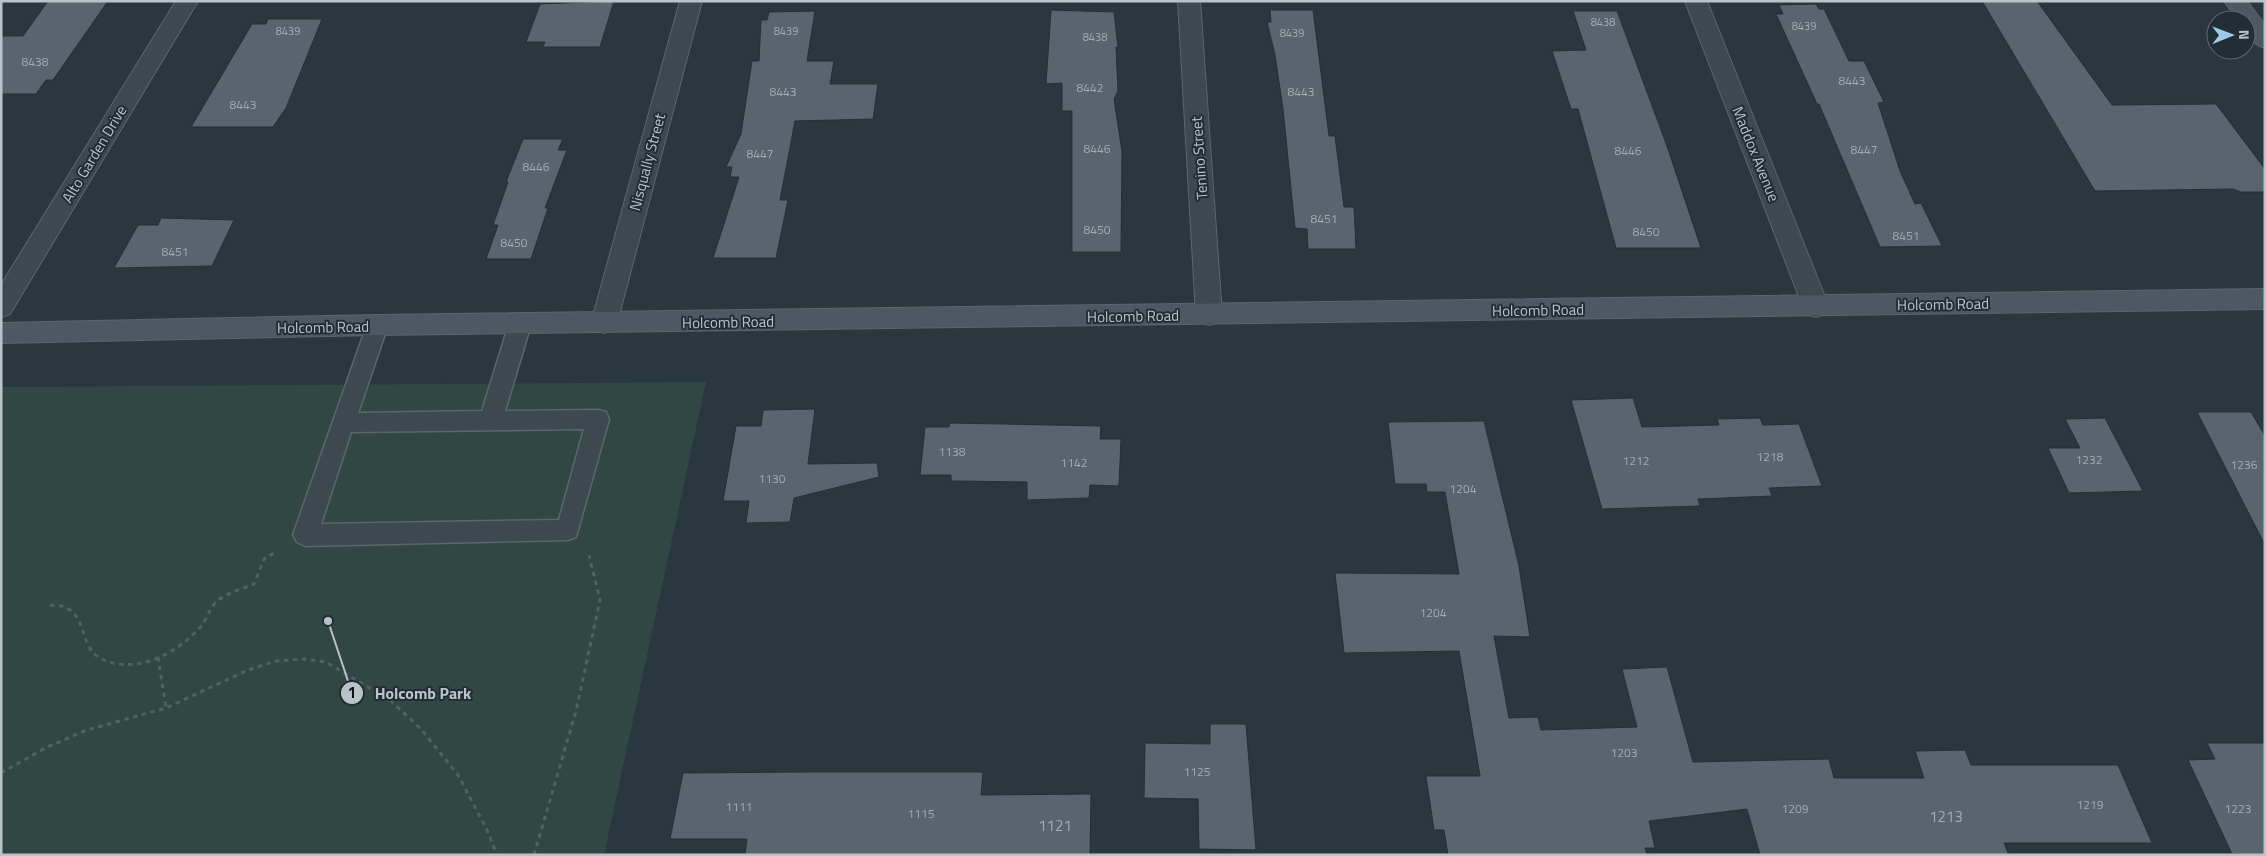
<svg xmlns="http://www.w3.org/2000/svg" width="2266" height="856" viewBox="0 0 2266 856" font-family="'Titillium Web',sans-serif">
  <style>
    .green { fill: #314743 }
    .building { fill: #58656e; stroke: #242f36 }
    .lines { fill: none; stroke-linecap: round; stroke-linejoin: round }
    .lane-casing { stroke: #5b666d; stroke-width: 3 }
    .street-casing { stroke: #5b666d; stroke-width: 2 }
    .secondary-casing { stroke: #5b666d; stroke-width: 2 }
    .path { stroke: #506362; stroke-width: 3; stroke-dasharray: 4.5 4.5; stroke-linecap: butt }
    .lane { fill: #3d484f; fill-rule: evenodd }
    .street { fill: #3d484f; fill-rule: evenodd }
    .secondary { fill: #4c5862; fill-rule: evenodd }
    .labels { text-anchor: middle; dominant-baseline: central; stroke-width: 4; stroke-linejoin: round; paint-order: stroke }
    .far-number-label { font-size: 11px; fill: #a2acb3 }
    .number-label { font-size: 12px; fill: #a2acb3 }
    .street-label { font-size: 15px; fill: #bac3ca; stroke: #222d34 }
    .near-number-label { font-size: 15px; fill: #a2acb3 }
    .leader { fill: none; stroke: #bac3ca; stroke-width: 2 }
    .callout-dot { fill: #bac3ca; stroke: #222d34; stroke-width: 2 }
    .mark-label { font-size: 15px; text-anchor: middle; font-weight: bold; fill: #111 }
    .callout-label { font-size: 16px; text-anchor: middle; font-weight: bold; fill: #bac3ca; stroke: #222d34; stroke-width: 4; stroke-linejoin: round; paint-order: stroke }
  </style>
  <rect width="100%" height="100%" fill="#29373f"/>
  <polygon class="green" points="706,382 604,855 1,855 1,387"/>
  <g class="building">
    <polygon points="48,1 108,1 53,80 46,80 36,94 1,94 1,36 23,36"/>
    <polygon points="614,1 600,47 543,47 545,42 526,42 540,4"/>
    <polygon points="1982,1 2037,1 2112,105 2216,104 2265,169 2265,192 2241,192 2233,189 2095,191"/>
    <polygon points="1816,4 1819,9 1824,9 1849,61 1864,61 1884,102 1878,103 1900,171 1915,204 1921,203 1942,246 1880,247 1819,104 1817,104 1776,14 1783,14 1779,5"/>
    <polygon points="1051,10 1114,12 1118,47 1116,47 1118,91 1114,99 1122,152 1121,252 1072,252 1072,111 1062,111 1062,83 1046,84"/>
    <polygon points="1270,10 1313,10 1329,136 1335,136 1344,207 1354,207 1356,249 1308,249 1307,229 1295,228 1283,109 1275,55 1267,22 1271,22"/>
    <polygon points="815,11 807,61 834,61 830,84 878,84 873,119 795,121 780,200 788,200 776,258 713,258 739,177 730,177 732,167 726,167 741,134 752,61 759,61 761,20 767,20 769,12"/>
    <polygon points="1573,11 1617,11 1667,146 1701,248 1616,248 1578,109 1571,109 1552,51 1586,50"/>
    <polygon points="268,19 322,19 286,108 273,127 191,127 252,24 266,24"/>
    <polygon points="523,139 563,139 558,150 567,150 545,208 548,208 531,259 486,259 498,225 493,225 508,182 506,182"/>
    <polygon points="161,218 234,220 212,266 114,268 138,225 158,225"/>
    <polygon points="1633,398 1642,427 1719,425 1717,419 1760,418 1763,425 1799,424 1822,486 1769,488 1772,496 1698,499 1700,506 1602,509 1571,400"/>
    <polygon points="815,409 808,464 877,463 879,477 794,498 790,522 746,523 749,501 723,501 736,426 761,426 763,410"/>
    <polygon points="2197,412 2251,412 2265,436 2265,545"/>
    <polygon points="2105,418 2143,491 2069,493 2048,448 2080,448 2065,419"/>
    <polygon points="1484,421 1519,566 1530,637 1494,636 1509,718 1538,717 1541,730 1637,727 1622,669 1667,667 1693,762 1829,759 1834,778 1924,778 1915,751 1965,750 1971,765 2118,765 2152,843 2004,843 2009,855 1760,855 1747,809 1649,821 1655,848 1645,848 1647,855 1448,855 1444,830 1434,830 1426,776 1480,776 1459,651 1344,653 1335,573 1459,574 1445,492 1427,492 1426,484 1395,484 1388,422"/>
    <polygon points="950,423 1101,426 1100,439 1121,439 1119,486 1090,485 1089,498 1027,500 1027,482 951,481 951,475 920,475 925,427 949,427"/>
    <polygon points="1210,724 1246,724 1256,850 1199,849 1198,799 1144,798 1145,743 1210,744"/>
    <polygon points="2207,743 2265,743 2265,855 2232,854 2188,760 2215,759"/>
    <polygon points="807,772 983,772 981,795 1091,794 1090,855 745,855 747,839 670,839 683,773"/>
  </g>
  <g class="lines">
    <g class="lane-casing">
      <path id="lane" d="M520 316 528 318 531 324 505 411 598 410 606 412 609 419 576 537 568 540 305 546 297 542 293 535 369 319 377 317 385 319 388 325 358 413 482 411 509 324 512 318ZM584 429 559 520 321 524 351 432Z"/>
    </g>
    <g class="street-casing">
      <g id="street">
        <polygon points="176,1 198,1 10,314 1,317 1,285"/>
        <polygon points="680,1 702,1 617,323 613,330 604,333 595,330 591,323"/>
        <polygon points="1178,1 1200,1 1222,315 1218,322 1209,325 1200,322 1196,315"/>
        <polygon points="1685,1 1707,1 1829,307 1825,314 1816,317 1807,314 1803,307"/>
      </g>
    </g>
    <g class="secondary-casing">
      <g id="secondary">
        <path d="M2224 1H2247L2265 25V48C2252 45 2246 33 2246 20H2238Z"/>
        <polygon points="2265,289 2265,309 377,335 1,343 1,323 377,315"/>
      </g>
    </g>
    <g class="path">
      <path d="M50 605C55 606 61 605 65 607 93 620 73 658 119 664 150 668 183 648 202 625 207 618 210 608 216 602 226 593 242 589 254 584L264 559 276 552"/>
      <polyline points="158,657 166,708"/>
      <polyline points="1,773 47,747 87,730 166,708 248,670 276,661 304,659 326,662 391,701 420,728 458,775 487,830 497,855"/>
      <polyline points="534,855 576,711 600,600 589,555"/>
    </g>
    <use href="#lane" class="lane"/>
    <use href="#street" class="street"/>
    <use href="#secondary" class="secondary"/>
  </g>
  <g class="labels">
    <g class="far-number-label">
      <text x="1603" y="22">8438</text>
      <text x="1804" y="26">8439</text>
      <text x="288" y="31">8439</text>
      <text x="786" y="31">8439</text>
      <text x="1292" y="33">8439</text>
      <text x="1095" y="37">8438</text>
    </g>
    <g class="number-label">
      <text x="35" y="61">8438</text>
      <text x="1852" y="80">8443</text>
      <text x="1090" y="87">8442</text>
      <text x="783" y="91">8443</text>
      <text x="1301" y="91">8443</text>
      <text x="243" y="104">8443</text>
      <text x="1097" y="148">8446</text>
      <text x="1864" y="149">8447</text>
      <text x="1628" y="150">8446</text>
      <text x="760" y="153">8447</text>
      <text x="536" y="166">8446</text>
      <text x="1324" y="218">8451</text>
      <text x="1097" y="229">8450</text>
      <text x="1646" y="231">8450</text>
      <text x="1906" y="235">8451</text>
      <text x="514" y="242">8450</text>
      <text x="175" y="251">8451</text>
      <text x="952" y="451">1138</text>
      <text x="1770" y="456">1218</text>
      <text x="2089" y="459">1232</text>
      <text x="1636" y="460">1212</text>
      <text x="1074" y="462">1142</text>
      <text x="2244" y="464">1236</text>
      <text x="772" y="478">1130</text>
      <text x="1463" y="488">1204</text>
      <text x="1433" y="612">1204</text>
      <text x="1624" y="752">1203</text>
      <text x="1197" y="771">1125</text>
      <text x="2090" y="804">1219</text>
      <text x="739" y="806">1111</text>
      <text x="1795" y="808">1209</text>
      <text x="2238" y="808">1223</text>
      <text x="921" y="813">1115</text>
    </g>
    <g class="street-label">
      <text transform="translate(94 154) rotate(-59)">Alto Garden Drive</text>
      <text transform="translate(1756 154) rotate(68)">Maddox Avenue</text>
      <text transform="translate(1199 158) rotate(-94)">Tenino Street</text>
      <text transform="translate(647 162) rotate(-75)">Nisqually Street</text>
      <text transform="translate(1943 304) rotate(-1)">Holcomb Road</text>
      <text transform="translate(1538 310) rotate(-1)">Holcomb Road</text>
      <text transform="translate(1133 316) rotate(-1)">Holcomb Road</text>
      <text transform="translate(728 322) rotate(-1)">Holcomb Road</text>
      <text transform="translate(323 327) rotate(-1)">Holcomb Road</text>
    </g>
    <g class="near-number-label">
      <text x="1946" y="816">1213</text>
      <text x="1055" y="825">1121</text>
    </g>
  </g>
  <path class="leader" d="M328 621L352 693"/>
  <g class="callout-dot">
    <circle cx="328" cy="621" r="5"/>
    <circle cx="352" cy="693" r="12"/>
  </g>
  <g class="mark-label">
    <text x="352" y="698">1</text>
  </g>
  <g class="callout-label">
    <text x="423" y="699">Holcomb Park</text>
  </g>
  <rect width="2266" height="856" fill="none" stroke="#bac3ca" stroke-width="5"/>
  <g transform="translate(2231 35) rotate(89)"><circle r="24" fill="#222d34" stroke="#5f6970"/>
  <path d="M0-4L9 19L0 12L-9 19Z" fill="#9bcaed"/>
  <text y="-8" font-size="14" font-weight="bold" text-anchor="middle" fill="#bac3ca">N</text>
  </g>
</svg>
